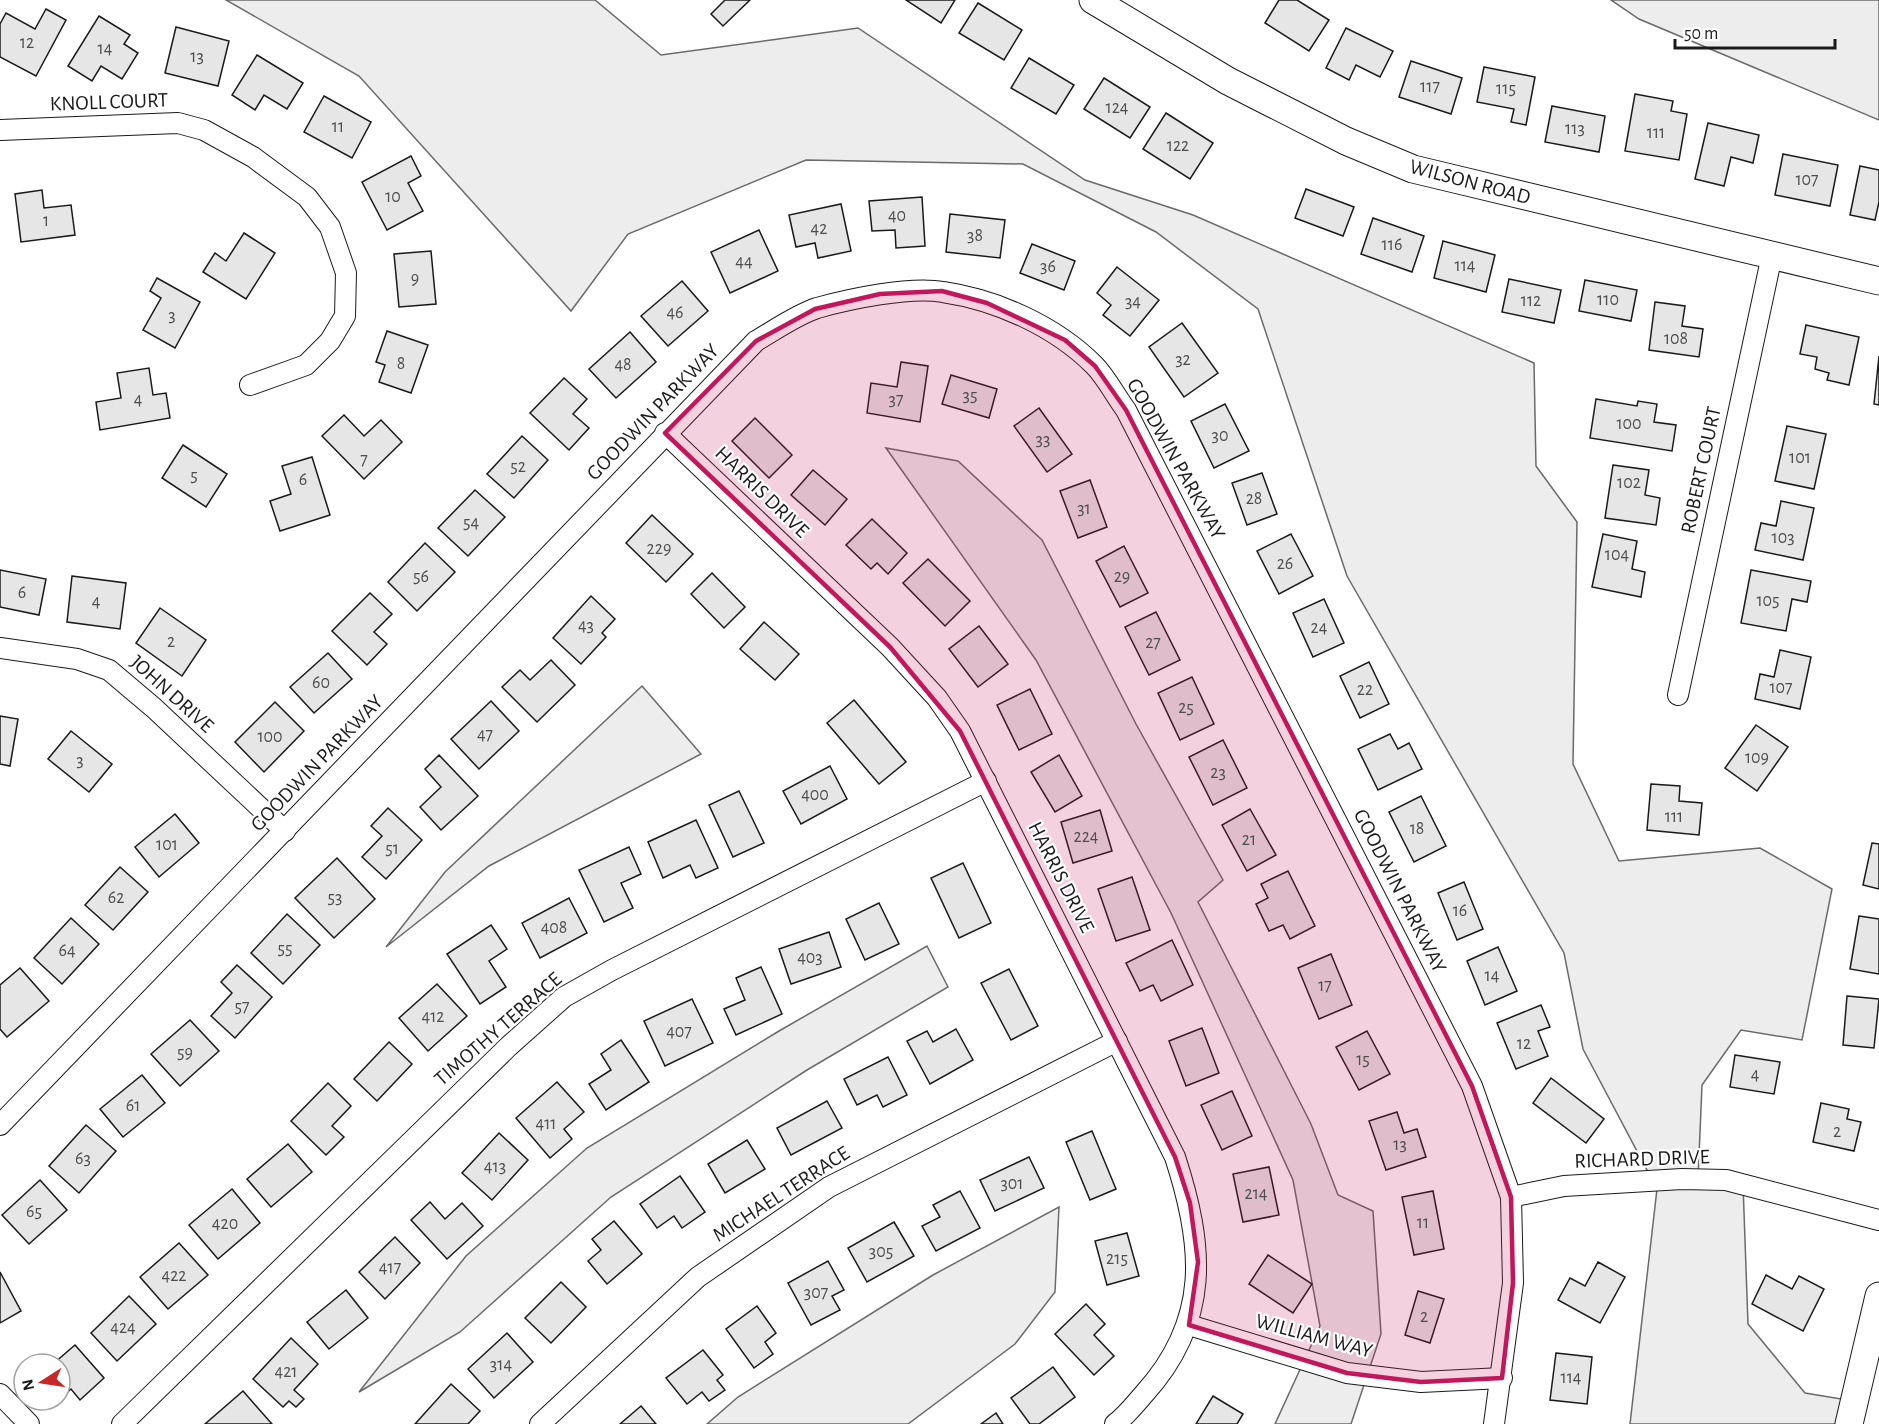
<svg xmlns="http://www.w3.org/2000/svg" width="1879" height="1424" viewBox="0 0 1879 1424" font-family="'Alegreya Sans',sans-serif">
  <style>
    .built { fill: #ededed; stroke: #6a6a6a; stroke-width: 1.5 }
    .building { fill: #e6e6e6; stroke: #1a1a1a; stroke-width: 1.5 }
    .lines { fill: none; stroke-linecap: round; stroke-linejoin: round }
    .street-casing { stroke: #1a1a1a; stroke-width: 22 }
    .secondary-casing { stroke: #1a1a1a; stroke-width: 29 }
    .street { stroke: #fff; stroke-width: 20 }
    .secondary { stroke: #fff; stroke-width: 27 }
    .marked { fill: #c2185b; fill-opacity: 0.2; stroke: #c2185b; stroke-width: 4.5; stroke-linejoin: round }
    .labels { text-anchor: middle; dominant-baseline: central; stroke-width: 4.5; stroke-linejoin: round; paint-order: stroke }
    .number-label { font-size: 18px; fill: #4d4d4d }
    .street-label { font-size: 21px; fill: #1a1a1a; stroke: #fff }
  </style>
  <rect width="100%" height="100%" fill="#fff"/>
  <g class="built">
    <polygon points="226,0 595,0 661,55 858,28 1085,180 1193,215 1534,363 1536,466 1577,522 1573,764 1619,861 1760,848 1832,889 1802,1040 1741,1030 1702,1085 1698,1180 1743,1184 1748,1324 1805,1393 1866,1403 1862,1424 1630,1424 1657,1189 1583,1049 1564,953 1347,576 1258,309 1156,232 1023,164 806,160 628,234 571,311 359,76"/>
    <polygon points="1611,0 1879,0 1879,120 1639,19"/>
    <polygon points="886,448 958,461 1042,540 1136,724 1223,880 1198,902 1311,1124 1338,1195 1373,1211 1381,1334 1351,1424 1275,1424 1320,1326 1293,1180 1171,913 1036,660"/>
    <polygon points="642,686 701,754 489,866 386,947 445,872"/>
    <polygon points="927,946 948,987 807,1070 611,1197 460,1332 359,1392 466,1256 587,1148 779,1031"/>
    <polygon points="1059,1207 1055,1292 1015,1344 908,1424 707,1424 738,1397 933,1275"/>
  </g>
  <g class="building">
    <polygon points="725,0 750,0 723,26 711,14"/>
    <polygon points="906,0 955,0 941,23"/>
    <polygon points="1279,0 1297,0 1329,20 1309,51 1265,23"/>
    <polygon points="978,3 1022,30 1004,60 959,33"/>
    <polygon points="46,9 66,20 36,76 0,57 0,24 6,13 35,29"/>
    <polygon points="99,16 130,35 124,44 138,53 122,79 101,66 92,81 68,66"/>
    <polygon points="176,27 229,41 218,86 165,73"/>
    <polygon points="1346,28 1393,51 1380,77 1356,65 1349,80 1326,68"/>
    <polygon points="257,55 303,83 287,109 264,95 255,110 232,95"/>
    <polygon points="1029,58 1074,85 1056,114 1011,88"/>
    <polygon points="1411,61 1462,78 1451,114 1399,97"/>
    <polygon points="1484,67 1535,77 1526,125 1511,122 1514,109 1477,102"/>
    <polygon points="1104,78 1150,107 1130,138 1084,109"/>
    <polygon points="1635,94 1673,101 1671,111 1687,114 1679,160 1625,151"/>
    <polygon points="324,96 371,122 352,158 304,132"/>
    <polygon points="1552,106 1605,116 1599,152 1545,142"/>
    <polygon points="1166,113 1213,143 1190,179 1143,149"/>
    <polygon points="1708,123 1759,135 1753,163 1731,157 1724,186 1695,179"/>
    <polygon points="1783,154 1838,165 1830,206 1775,195"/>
    <polygon points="411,156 421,176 408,183 423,211 387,230 362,182"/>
    <polygon points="1860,166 1879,170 1879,202 1875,220 1850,215"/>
    <polygon points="1306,189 1354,207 1343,236 1295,218"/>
    <polygon points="42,190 44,208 71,205 75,235 21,242 15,194"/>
    <polygon points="922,197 925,246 896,248 895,230 872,231 869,201"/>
    <polygon points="841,204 851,251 818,258 815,243 796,247 789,215"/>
    <polygon points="950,214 1005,220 1000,258 946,252"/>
    <polygon points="1373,218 1424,236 1412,272 1361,254"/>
    <polygon points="759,230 778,271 730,293 711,252"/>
    <polygon points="244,233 275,253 246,299 203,272 215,253 226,261"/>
    <polygon points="1443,241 1495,255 1486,292 1434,278"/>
    <polygon points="1032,244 1075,261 1064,290 1020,273"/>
    <polygon points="431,251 436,304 399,307 394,254"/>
    <polygon points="1117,267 1159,300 1130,336 1103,315 1111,305 1097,293"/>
    <polygon points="157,278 200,302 175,348 143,330 161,298 150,291"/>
    <polygon points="1509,279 1561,290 1554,323 1502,312"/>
    <polygon points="1585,280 1637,290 1631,321 1579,311"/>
    <polygon points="682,281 708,311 668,346 641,316"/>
    <polygon points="1655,302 1685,306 1682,326 1703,329 1699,357 1649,350"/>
    <polygon points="1182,323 1218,373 1184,397 1149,347"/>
    <polygon points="1806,325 1859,337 1849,385 1827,380 1829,373 1815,369 1817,357 1800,354"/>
    <polygon points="387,331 428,345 411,393 379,382 385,365 376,362"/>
    <polygon points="630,332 656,362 616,398 589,369"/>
    <polygon points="1879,356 1879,405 1874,404"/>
    <polygon points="901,362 928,366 920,422 867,413 871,383 897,387"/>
    <polygon points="149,368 153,395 166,393 170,418 100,430 96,402 121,398 117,373"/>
    <polygon points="951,375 997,389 989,418 942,404"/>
    <polygon points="564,378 587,399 573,414 589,428 569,450 530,413"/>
    <polygon points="1596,399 1637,406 1638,401 1657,404 1654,422 1676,425 1672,451 1590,438"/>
    <polygon points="1225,404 1249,451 1214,468 1191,421"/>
    <polygon points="1039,408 1072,454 1047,472 1014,426"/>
    <polygon points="344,415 364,436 381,420 402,442 364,479 322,436"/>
    <polygon points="755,418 792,455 769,478 732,441"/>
    <polygon points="1787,426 1826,434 1814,489 1775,481"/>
    <polygon points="522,436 548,460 514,498 487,474"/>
    <polygon points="183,445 227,474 206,507 162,478"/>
    <polygon points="312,457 330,515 280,531 270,501 291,494 282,466"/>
    <polygon points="1613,465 1649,470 1645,495 1660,498 1656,525 1605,518"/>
    <polygon points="813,470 847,499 825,525 791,495"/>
    <polygon points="1262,473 1277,514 1247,525 1232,483"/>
    <polygon points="1090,480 1107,527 1078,538 1060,491"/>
    <polygon points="475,490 505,517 468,556 438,528"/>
    <polygon points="1781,501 1814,508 1803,560 1755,550 1761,523 1776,526"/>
    <polygon points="652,515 693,554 666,582 626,543"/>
    <polygon points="872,519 907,553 888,574 877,563 871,569 846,545"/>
    <polygon points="1291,534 1313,576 1279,594 1257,551"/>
    <polygon points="1603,534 1637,541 1632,569 1645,572 1641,597 1592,587"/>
    <polygon points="425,543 455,572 417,611 388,582"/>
    <polygon points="1124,546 1148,593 1120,607 1096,561"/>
    <polygon points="928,559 970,601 945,626 903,583"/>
    <polygon points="0,570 46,579 39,615 0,607"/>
    <polygon points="1751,570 1811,581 1807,602 1792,599 1786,631 1741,623"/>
    <polygon points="712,573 745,607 724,628 691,594"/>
    <polygon points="72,576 126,583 120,629 67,622"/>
    <polygon points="370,593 392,614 374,632 387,644 367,665 332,631"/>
    <polygon points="591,596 615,619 602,633 606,637 581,664 553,638"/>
    <polygon points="1324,599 1344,643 1313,657 1293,613"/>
    <polygon points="160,608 206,640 182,676 136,643"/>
    <polygon points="1156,612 1180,660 1149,675 1125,627"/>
    <polygon points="764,622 799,654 775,680 740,649"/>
    <polygon points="979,626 1008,664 978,687 949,649"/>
    <polygon points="1780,650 1811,657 1800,709 1755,699 1760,674 1774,677"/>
    <polygon points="328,653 352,679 314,713 290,687"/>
    <polygon points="551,660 575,685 537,722 502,687 520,670 530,680"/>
    <polygon points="1369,662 1389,704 1360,718 1340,676"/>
    <polygon points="1192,677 1214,724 1180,740 1158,693"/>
    <polygon points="1030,689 1052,734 1019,750 997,705"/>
    <polygon points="854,700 906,762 879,784 827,723"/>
    <polygon points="491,701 519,731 479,769 451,739"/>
    <polygon points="275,702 304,731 264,772 235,742"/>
    <polygon points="0,716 18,719 10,766 0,764"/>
    <polygon points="1756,725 1788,747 1757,791 1725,768"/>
    <polygon points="71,731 112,764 89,792 48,759"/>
    <polygon points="1390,734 1398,749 1409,743 1422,769 1378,790 1358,749"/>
    <polygon points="1223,740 1247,788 1213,805 1189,757"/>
    <polygon points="439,755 478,796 441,830 420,807 441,787 425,769"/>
    <polygon points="1059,755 1082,796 1055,812 1031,772"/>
    <polygon points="830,766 847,799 801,824 783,791"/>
    <polygon points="1651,784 1680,786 1679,801 1702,803 1699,835 1647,830"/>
    <polygon points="739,791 764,843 733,857 709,805"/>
    <polygon points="1421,796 1446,846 1414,862 1389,812"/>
    <polygon points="388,808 422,840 386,879 362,857 382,836 371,826"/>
    <polygon points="1250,809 1276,855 1247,871 1222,825"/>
    <polygon points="1100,810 1112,851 1073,863 1061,822"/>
    <polygon points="175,814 199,843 159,877 135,847"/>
    <polygon points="696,820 718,868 696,878 690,865 663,878 648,842"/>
    <polygon points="1872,843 1879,844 1879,889 1863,885"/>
    <polygon points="629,847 641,874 621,883 633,908 604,922 579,870"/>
    <polygon points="337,858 375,899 334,938 295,898"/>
    <polygon points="963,863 991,923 959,938 931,878"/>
    <polygon points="120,867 148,892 113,930 85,905"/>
    <polygon points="1288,871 1315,926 1290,939 1283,925 1269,931 1256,904 1268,898 1261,884"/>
    <polygon points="1132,877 1150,930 1116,941 1098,889"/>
    <polygon points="1464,882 1483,929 1457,940 1438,893"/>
    <polygon points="569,898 587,933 540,958 522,923"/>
    <polygon points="879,903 899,944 865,960 846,919"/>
    <polygon points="287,914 320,945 283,984 251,953"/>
    <polygon points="1859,916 1879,919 1879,974 1850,969"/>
    <polygon points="71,918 99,944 62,984 34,958"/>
    <polygon points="491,925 507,949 489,961 506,987 480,1004 447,954"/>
    <polygon points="829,932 841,967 791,984 779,949"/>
    <polygon points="1172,940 1193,985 1161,1001 1153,985 1140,991 1126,963"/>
    <polygon points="1498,947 1517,991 1485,1005 1467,961"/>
    <polygon points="1331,954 1352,1005 1319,1019 1298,968"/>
    <polygon points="237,965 272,997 235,1038 211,1016 232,993 221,982"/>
    <polygon points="761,967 782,1014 736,1035 724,1009 745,1000 736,978"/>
    <polygon points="20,968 49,1001 7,1037 0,1029 0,985"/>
    <polygon points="1009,969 1038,1026 1011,1040 981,983"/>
    <polygon points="437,984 467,1016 428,1051 399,1018"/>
    <polygon points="1847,996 1879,999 1874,1048 1843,1045"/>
    <polygon points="692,999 713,1043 665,1066 644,1021"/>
    <polygon points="1541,1005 1550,1027 1538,1031 1548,1056 1516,1069 1497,1023"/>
    <polygon points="190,1020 219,1051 180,1086 151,1054"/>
    <polygon points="1202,1028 1219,1073 1186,1086 1169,1041"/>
    <polygon points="956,1029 973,1060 930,1084 907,1041 927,1031 933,1042"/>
    <polygon points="1367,1031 1390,1074 1359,1090 1336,1047"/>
    <polygon points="621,1040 649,1082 606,1110 589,1084 611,1070 601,1054"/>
    <polygon points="389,1042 412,1064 377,1101 354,1079"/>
    <polygon points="1735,1055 1780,1062 1774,1094 1730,1087"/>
    <polygon points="888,1057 907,1095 883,1107 877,1095 857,1105 844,1079"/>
    <polygon points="142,1075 165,1103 123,1137 100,1109"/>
    <polygon points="1551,1078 1604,1119 1586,1143 1533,1103"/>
    <polygon points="557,1082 584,1112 564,1129 572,1139 550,1158 516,1118"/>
    <polygon points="328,1083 351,1106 332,1126 344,1137 326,1155 291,1121"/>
    <polygon points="1232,1091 1252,1136 1222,1150 1201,1105"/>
    <polygon points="827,1101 842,1128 791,1155 777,1128"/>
    <polygon points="1821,1103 1849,1109 1847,1119 1861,1122 1854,1151 1813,1142"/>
    <polygon points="1397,1112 1404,1133 1417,1129 1426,1157 1386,1170 1369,1121"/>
    <polygon points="86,1125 116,1151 79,1193 49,1166"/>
    <polygon points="1092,1131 1116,1189 1090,1200 1066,1142"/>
    <polygon points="499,1133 528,1160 492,1200 462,1173"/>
    <polygon points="747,1140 765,1169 725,1193 708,1164"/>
    <polygon points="288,1144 312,1172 271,1207 247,1179"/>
    <polygon points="1029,1157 1044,1188 995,1211 980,1180"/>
    <polygon points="1269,1167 1279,1215 1243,1222 1233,1174"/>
    <polygon points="680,1176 705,1212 682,1228 674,1216 657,1228 640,1204"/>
    <polygon points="40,1180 67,1210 29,1244 2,1215"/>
    <polygon points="232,1189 260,1223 218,1259 189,1225"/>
    <polygon points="960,1191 980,1228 936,1251 922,1226 940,1217 933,1205"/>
    <polygon points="1433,1191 1444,1249 1414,1255 1402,1197"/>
    <polygon points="430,1202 445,1219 462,1203 483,1226 447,1259 411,1220"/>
    <polygon points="614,1221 642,1254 607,1284 588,1261 601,1250 592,1239"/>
    <polygon points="894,1222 914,1256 867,1282 848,1248"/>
    <polygon points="1127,1233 1139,1276 1107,1285 1095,1241"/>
    <polygon points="395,1237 420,1263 385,1299 359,1272"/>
    <polygon points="179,1243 208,1275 168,1309 140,1277"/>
    <polygon points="1268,1255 1312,1284 1293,1313 1249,1284"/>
    <polygon points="828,1261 844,1290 832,1296 840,1310 811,1325 788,1283"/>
    <polygon points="1598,1262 1625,1277 1600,1323 1558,1300 1570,1278 1585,1286"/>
    <polygon points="0,1272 21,1311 0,1323"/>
    <polygon points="1766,1275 1792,1289 1799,1276 1824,1289 1803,1331 1752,1304"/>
    <polygon points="561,1282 586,1307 551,1343 525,1318"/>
    <polygon points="346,1290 368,1318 329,1349 307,1322"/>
    <polygon points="1418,1291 1444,1299 1430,1343 1405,1335"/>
    <polygon points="129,1296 156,1324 117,1361 91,1333"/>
    <polygon points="1086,1304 1105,1324 1094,1335 1114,1356 1094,1375 1055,1334"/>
    <polygon points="757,1306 776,1333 765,1342 773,1354 754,1368 726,1329"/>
    <polygon points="507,1333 533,1362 494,1398 468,1369"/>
    <polygon points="291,1338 318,1364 294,1390 304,1399 296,1407 289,1401 283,1407 253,1379"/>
    <polygon points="75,1345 104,1378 80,1400 71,1389 60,1399 60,1364 53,1364"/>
    <polygon points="703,1350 723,1375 717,1380 725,1390 709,1401 702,1392 687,1404 666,1378"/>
    <polygon points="1556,1353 1592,1357 1587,1404 1550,1400"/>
    <polygon points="1053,1367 1075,1397 1039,1424 1030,1424 1011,1398"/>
    <polygon points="451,1384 480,1411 468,1424 415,1424"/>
    <polygon points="243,1391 272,1424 205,1424"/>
    <polygon points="1213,1396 1243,1414 1237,1424 1196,1424"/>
    <polygon points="641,1406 656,1424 620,1424"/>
    <polygon points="996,1413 1003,1424 981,1424"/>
  </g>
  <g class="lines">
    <g class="street-casing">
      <g id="street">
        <polyline points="0,130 178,123 204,130 253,157 307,197 330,227 346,273 345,316 330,341 306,365 250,385"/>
        <path d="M665 433 890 647 937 698 960 731 1175 1157C1204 1246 1211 1320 1144 1394 1135 1404 1126 1416 1115 1424"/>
        <polyline points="0,648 77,659 109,670 154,708 285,831"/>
        <polyline points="1678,695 1772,255"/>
        <path d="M0 1125 756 341C775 330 796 315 817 308 849 299 910 286 943 292 997 300 1055 326 1094 365 1106 377 1115 395 1126 410L1472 1086 1511 1197 1513 1283 1494 1424"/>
        <polyline points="1511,1197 1564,1186 1682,1179 1726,1180 1879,1220"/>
        <polyline points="1189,1325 1347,1373 1421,1382 1502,1378"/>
        <polyline points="0,1394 29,1424"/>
        <polyline points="122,1424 509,1046 564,997 612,970 986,781"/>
        <polyline points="540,1424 698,1277 829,1187 1117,1041"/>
      </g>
    </g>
    <g class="secondary-casing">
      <g id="secondary">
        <polyline points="1093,0 1228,81 1346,141 1413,169 1879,281"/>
        <polyline points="1849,1424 1879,1296"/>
      </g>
    </g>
    <use href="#street" class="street"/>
    <use href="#secondary" class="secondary"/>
  </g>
  <path class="marked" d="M942 291 987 303 1065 340 1095 366 1126 410 1472 1086 1511 1197 1513 1283 1502 1378 1421 1382 1347 1373 1189 1325 1198 1262 1190 1203 1175 1157 960 731 890 647 665 433 756 341 815 309 880 294Z"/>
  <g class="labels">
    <g class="number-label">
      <text x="27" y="43">12</text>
      <text x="105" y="49">14</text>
      <text x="197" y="57">13</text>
      <text x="1430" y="87">117</text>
      <text x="1506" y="89">115</text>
      <text x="1117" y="108">124</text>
      <text x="338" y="127">11</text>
      <text x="1575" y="129">113</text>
      <text x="1656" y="133">111</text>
      <text x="1178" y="146">122</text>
      <text x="1807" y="180">107</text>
      <text x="393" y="197">10</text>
      <text x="897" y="216">40</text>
      <text x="46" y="221">1</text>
      <text x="819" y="229">42</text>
      <text x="975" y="236">38</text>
      <text x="1392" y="245">116</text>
      <text x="744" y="262">44</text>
      <text x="1465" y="266">114</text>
      <text x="1048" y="267">36</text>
      <text x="415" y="279">9</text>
      <text x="1608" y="300">110</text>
      <text x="1531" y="301">112</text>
      <text x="1133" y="302">34</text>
      <text x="675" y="313">46</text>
      <text x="172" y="316">3</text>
      <text x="1676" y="339">108</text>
      <text x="1183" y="360">32</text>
      <text x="401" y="364">8</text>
      <text x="623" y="365">48</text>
      <text x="970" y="396">35</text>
      <text x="138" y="400">4</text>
      <text x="896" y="400">37</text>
      <text x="1629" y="424">100</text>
      <text x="1220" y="436">30</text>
      <text x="1043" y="440">33</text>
      <text x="1800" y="458">101</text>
      <text x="364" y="460">7</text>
      <text x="518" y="467">52</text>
      <text x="194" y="476">5</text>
      <text x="303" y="480">6</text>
      <text x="1629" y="483">102</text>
      <text x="1254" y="499">28</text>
      <text x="1084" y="509">31</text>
      <text x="471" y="523">54</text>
      <text x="1783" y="538">103</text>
      <text x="659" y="549">229</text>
      <text x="1617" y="555">104</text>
      <text x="1285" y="564">26</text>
      <text x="421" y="577">56</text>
      <text x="1122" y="577">29</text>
      <text x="22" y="593">6</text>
      <text x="1768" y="601">105</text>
      <text x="96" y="602">4</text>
      <text x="586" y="626">43</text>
      <text x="1319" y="628">24</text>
      <text x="171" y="642">2</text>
      <text x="1153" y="643">27</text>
      <text x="321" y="683">60</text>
      <text x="1781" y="688">107</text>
      <text x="1365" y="690">22</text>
      <text x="1186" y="708">25</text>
      <text x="485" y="735">47</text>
      <text x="270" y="737">100</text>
      <text x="1757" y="758">109</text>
      <text x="80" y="761">3</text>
      <text x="1218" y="773">23</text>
      <text x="815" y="795">400</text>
      <text x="1674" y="817">111</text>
      <text x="1417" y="829">18</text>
      <text x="1086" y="837">224</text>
      <text x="1249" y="840">21</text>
      <text x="167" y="845">101</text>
      <text x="392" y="849">51</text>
      <text x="116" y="898">62</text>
      <text x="335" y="898">53</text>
      <text x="1460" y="911">16</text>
      <text x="554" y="928">408</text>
      <text x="285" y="949">55</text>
      <text x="67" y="951">64</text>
      <text x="810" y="958">403</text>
      <text x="1492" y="976">14</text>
      <text x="1325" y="986">17</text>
      <text x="242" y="1007">57</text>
      <text x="433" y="1017">412</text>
      <text x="679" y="1032">407</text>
      <text x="1524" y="1044">12</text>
      <text x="185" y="1053">59</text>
      <text x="1363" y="1060">15</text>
      <text x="1755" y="1075">4</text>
      <text x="133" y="1106">61</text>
      <text x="546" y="1124">411</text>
      <text x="1837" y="1132">2</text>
      <text x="1400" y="1145">13</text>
      <text x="83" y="1159">63</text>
      <text x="495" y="1167">413</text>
      <text x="1012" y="1184">301</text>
      <text x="1256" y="1194">214</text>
      <text x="34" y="1212">65</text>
      <text x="1423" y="1223">11</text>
      <text x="225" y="1224">420</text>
      <text x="881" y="1252">305</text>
      <text x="1117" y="1259">215</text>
      <text x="390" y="1268">417</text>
      <text x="174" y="1276">422</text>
      <text x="816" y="1293">307</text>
      <text x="1424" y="1317">2</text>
      <text x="123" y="1328">424</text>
      <text x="501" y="1365">314</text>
      <text x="286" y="1372">421</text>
      <text x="1571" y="1378">114</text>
    </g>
    <g class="street-label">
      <text transform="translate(109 102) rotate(-2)">KNOLL COURT</text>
      <text transform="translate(1470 182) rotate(15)">WILSON ROAD</text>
      <text transform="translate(653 412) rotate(-46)">GOODWIN PARKWAY</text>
      <text transform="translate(1176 459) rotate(61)">GOODWIN PARKWAY</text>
      <text transform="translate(1701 470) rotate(-78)">ROBERT COURT</text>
      <text transform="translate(762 492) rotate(44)">HARRIS DRIVE</text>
      <text transform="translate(172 694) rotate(42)">JOHN DRIVE</text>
      <text transform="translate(317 763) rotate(-46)">GOODWIN PARKWAY</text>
      <text transform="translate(1061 877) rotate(63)">HARRIS DRIVE</text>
      <text transform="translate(1400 891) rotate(63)">GOODWIN PARKWAY</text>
      <text transform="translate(498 1029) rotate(-41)">TIMOTHY TERRACE</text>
      <text transform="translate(1642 1159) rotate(-2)">RICHARD DRIVE</text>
      <text transform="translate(781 1194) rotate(-33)">MICHAEL TERRACE</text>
      <text transform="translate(1314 1336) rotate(15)">WILLIAM WAY</text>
    </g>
  </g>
  <g transform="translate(42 1382) rotate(258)"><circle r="28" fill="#ffffff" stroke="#a3a3a3" stroke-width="1.5"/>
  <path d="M0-4.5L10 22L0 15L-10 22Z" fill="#c62828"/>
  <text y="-9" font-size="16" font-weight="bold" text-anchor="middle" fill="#1a1a1a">N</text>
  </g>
  <path d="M1675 39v9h160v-9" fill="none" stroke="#1a1a1a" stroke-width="3"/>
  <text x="1684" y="39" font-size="18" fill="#1a1a1a" stroke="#ffffff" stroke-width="4.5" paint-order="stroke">50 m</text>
</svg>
